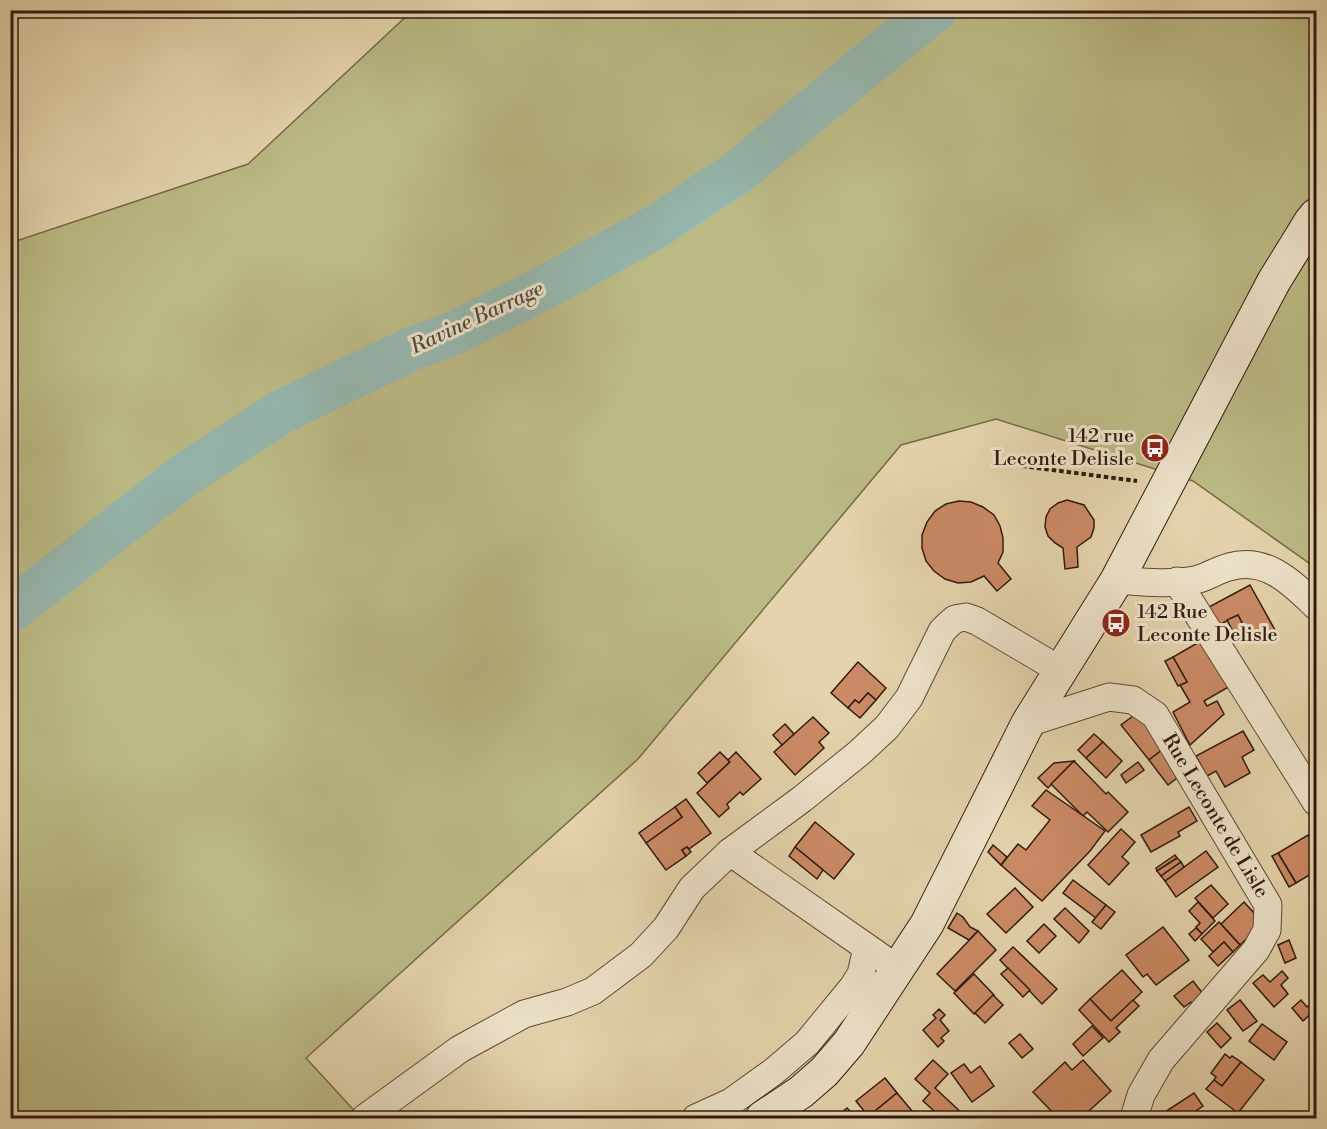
<svg xmlns="http://www.w3.org/2000/svg" width="1327" height="1129" viewBox="0 0 1327 1129" font-family="'Libre Bodoni',serif">
  <style>
    .green { fill: #bbba85; stroke: #766a4a; stroke-width: 1.5 }
    .lines { fill: none; stroke-linecap: round; stroke-linejoin: round }
    .river { stroke: #96b7af; stroke-width: 44 }
    .building { fill: #cb8a65; stroke: #301a10; stroke-width: 1.5 }
    .minor-casing { stroke: #5d4837; stroke-width: 29 }
    .secondary-casing { stroke: #301a10; stroke-width: 35 }
    .path { stroke: #301a10; stroke-width: 4; stroke-dasharray: 4.5 3; stroke-linecap: butt }
    .minor { stroke: #ede2c9; stroke-width: 27 }
    .secondary { stroke: #ede2c9; stroke-width: 33 }
    .labels { text-anchor: middle; dominant-baseline: central; stroke-width: 6; stroke-linejoin: round; paint-order: stroke }
    .poi-label { font-size: 20px; fill: #301a10; stroke: #ede2c9; text-anchor: end }
    .street-label { font-size: 20px; fill: #301a10; stroke: #ede2c9 }
    .water-label { font-size: 21px; font-style: italic; fill: #4f4940; stroke: #ede2c9 }
  </style>
  <rect width="100%" height="100%" fill="#e4d3ac"/>
  <filter id="stains"><feTurbulence type="fractalNoise" baseFrequency=".00333" numOctaves="4"/><feColorMatrix values="0 0 0 0 .2 0 0 0 0 .09 0 0 0 0 .02 0 0 0 .5 -.17"/></filter>
  <radialGradient id="worn" r=".72"><stop offset=".6" stop-color="#630" stop-opacity="0"/><stop offset="1" stop-color="#630" stop-opacity=".3"/></radialGradient>
  <polygon class="green" points="412,11 1316,11 1316,568 1193,481 996,419 901,445 638,759 306,1058 361,1118 11,1118 10,243 248,164"/>
  <g class="lines">
    <polyline class="river" points="10,611 186,474 283,411 409,350 457,332 545,287 654,228 738,172 875,58 935,10"/>
  </g>
  <g class="building">
    <polygon points="1067,500 1084,505 1094,520 1094,528 1091,537 1077,547 1078,567 1065,569 1063,548 1055,543 1048,536 1045,527 1046,517 1050,509 1058,503"/>
    <polygon points="959,501 971,502 983,507 994,515 1000,526 1003,538 1003,552 998,563 1011,579 997,591 984,576 971,582 958,583 945,579 934,571 926,561 922,548 922,535 927,522 935,511 946,504"/>
    <polygon points="1250,585 1275,630 1252,642 1238,615 1217,626 1207,608"/>
    <polygon points="1238,615 1245,629 1235,635 1227,620"/>
    <polygon points="1206,638 1232,685 1204,701 1207,706 1217,701 1224,714 1190,745 1173,712 1190,702 1180,685 1187,682 1173,657"/>
    <polygon points="1173,657 1187,682 1178,686 1165,661"/>
    <polygon points="858,662 886,688 876,700 868,693 859,703 855,700 848,708 831,693"/>
    <polygon points="868,693 876,700 860,718 848,708 855,700 859,703"/>
    <polygon points="1140,711 1167,746 1149,760 1121,725"/>
    <polygon points="813,717 829,733 819,742 824,748 795,775 774,752"/>
    <polygon points="785,724 794,734 782,745 773,735"/>
    <polygon points="1243,731 1254,750 1242,757 1250,773 1225,787 1216,771 1207,776 1196,756"/>
    <polygon points="1094,734 1103,742 1086,758 1078,750"/>
    <polygon points="1103,742 1122,761 1106,778 1086,758"/>
    <polygon points="1167,746 1186,771 1168,785 1149,760"/>
    <polygon points="720,752 730,762 707,783 698,773"/>
    <polygon points="736,752 761,779 743,795 740,792 727,804 729,808 719,817 697,793 730,762 728,760"/>
    <polygon points="1074,761 1048,788 1038,778 1054,763"/>
    <polygon points="1074,761 1106,794 1108,792 1128,812 1108,832 1087,812 1083,816 1051,784"/>
    <polygon points="1138,762 1144,770 1126,783 1121,775"/>
    <polygon points="1046,790 1105,831 1090,851 1042,901 1001,865 1018,844 1026,850 1050,820 1032,806"/>
    <polygon points="686,799 711,833 689,849 687,847 682,850 686,856 666,870 646,843 682,817 675,807"/>
    <polygon points="675,807 682,817 646,843 639,833"/>
    <polygon points="1189,807 1197,821 1178,832 1180,836 1151,852 1141,835"/>
    <polygon points="815,822 854,854 834,879 795,847"/>
    <polygon points="1121,829 1135,842 1122,857 1129,863 1109,885 1088,865"/>
    <polygon points="1308,835 1316,849 1316,871 1296,883 1278,853"/>
    <polygon points="993,845 1007,857 1001,865 988,852"/>
    <polygon points="687,847 691,852 686,856 682,850"/>
    <polygon points="795,847 823,870 817,879 789,856"/>
    <polygon points="1206,851 1218,867 1176,897 1165,881"/>
    <polygon points="1278,853 1296,883 1289,887 1272,856"/>
    <polygon points="1175,855 1177,858 1157,871 1156,868"/>
    <polygon points="1177,858 1181,862 1161,876 1157,871"/>
    <polygon points="1181,862 1184,867 1165,881 1161,876"/>
    <polygon points="1073,880 1106,905 1096,918 1063,893"/>
    <polygon points="1211,885 1228,904 1213,918 1195,898"/>
    <polygon points="1015,888 1033,907 1006,933 987,914"/>
    <polygon points="1198,902 1215,921 1202,934 1196,927 1200,923 1189,911"/>
    <polygon points="1244,902 1254,913 1260,926 1240,945 1221,924"/>
    <polygon points="1106,905 1115,912 1101,929 1092,922"/>
    <polygon points="1065,908 1089,931 1079,943 1054,919"/>
    <polygon points="957,913 963,917 970,927 978,931 969,940 948,928"/>
    <polygon points="1219,922 1240,945 1233,952 1224,942 1213,952 1201,939"/>
    <polygon points="1044,924 1056,936 1039,953 1027,941"/>
    <polygon points="1163,927 1189,960 1156,985 1147,974 1143,977 1126,955"/>
    <polygon points="1196,928 1202,934 1195,941 1189,934"/>
    <polygon points="978,931 996,950 955,991 937,974"/>
    <polygon points="1289,940 1296,958 1285,963 1278,945"/>
    <polygon points="1224,942 1233,952 1218,966 1209,956"/>
    <polygon points="1013,947 1057,989 1042,1004 1000,960"/>
    <polygon points="1008,968 1030,990 1023,997 1001,974"/>
    <polygon points="1122,970 1142,992 1111,1021 1090,999"/>
    <polygon points="1282,971 1288,978 1281,985 1288,994 1274,1007 1253,983 1263,975 1270,982"/>
    <polygon points="974,974 994,995 974,1014 954,993"/>
    <polygon points="1193,981 1204,995 1192,1004 1191,1002 1184,1007 1174,996"/>
    <polygon points="993,995 1003,1005 985,1023 975,1013"/>
    <polygon points="1090,999 1111,1021 1133,1000 1139,1006 1116,1028 1120,1032 1109,1042 1079,1010"/>
    <polygon points="1316,999 1316,1009 1303,1021 1292,1008 1301,1000 1307,1007"/>
    <polygon points="1240,1000 1257,1021 1243,1031 1227,1010"/>
    <polygon points="939,1009 945,1015 940,1020 949,1031 941,1038 944,1041 938,1047 923,1030 936,1018 933,1015"/>
    <polygon points="1217,1023 1231,1038 1221,1048 1207,1032"/>
    <polygon points="1262,1024 1287,1042 1274,1060 1249,1041"/>
    <polygon points="1092,1026 1103,1038 1083,1056 1073,1044"/>
    <polygon points="1020,1034 1033,1049 1022,1058 1009,1043"/>
    <polygon points="1225,1054 1230,1058 1232,1056 1241,1062 1222,1086 1214,1080 1216,1077 1211,1073"/>
    <polygon points="933,1060 948,1074 935,1088 966,1117 965,1118 942,1118 923,1101 930,1093 915,1079"/>
    <polygon points="1083,1060 1111,1091 1081,1118 1058,1118 1033,1092 1065,1062 1072,1070"/>
    <polygon points="1241,1062 1264,1080 1238,1113 1206,1089 1214,1080 1222,1086"/>
    <polygon points="964,1064 971,1073 980,1066 994,1086 972,1102 951,1073"/>
    <polygon points="885,1078 897,1093 875,1111 881,1118 870,1118 856,1101"/>
    <polygon points="897,1093 918,1118 881,1118 875,1111"/>
    <polygon points="1194,1093 1203,1106 1193,1113 1197,1118 1170,1118 1165,1112"/>
    <polygon points="847,1108 854,1115 849,1118 835,1118"/>
    <polygon points="859,1111 867,1118 857,1118 854,1115"/>
  </g>
  <g class="lines">
    <g class="minor-casing">
      <g id="minor">
        <path d="M1117 580C1143 582 1168 585 1195 580 1206 578 1217 570 1229 567 1266 556 1292 583 1316 606"/>
        <polyline points="1177,581 1316,802"/>
        <polyline points="1028,723 1109,697 1133,700 1155,715 1268,905 1267,930 1256,950 1161,1060 1141,1095 1134,1118"/>
        <polyline points="730,852 882,958"/>
        <polyline points="365,1118 460,1049 524,1014 567,1002 593,991 641,955 666,928 692,888 730,852 802,799 859,753 887,727 909,698 942,631 948,625 955,619 966,617 977,621 1060,670"/>
        <polyline points="696,1118 731,1102 773,1072 807,1043 853,987 861,974 867,948"/>
      </g>
    </g>
    <g class="secondary-casing">
      <polyline id="secondary" points="762,1118 801,1092 824,1072 849,1043 927,924 1028,723 1117,580 1274,281 1311,221 1316,215"/>
    </g>
    <polyline class="path" points="1022,466 1137,481"/>
    <use href="#minor" class="minor"/>
    <use href="#secondary" class="secondary"/>
  </g>
  <defs>
    <g id="bus-disc" transform="scale(1.5)"><circle r="9.5" fill="#8f2418" stroke="#ede2c9"/><path d="M-5-6H5V4H4V6H2V4H-2V6H-4V4H-5ZM-3.5-4V0h7V-4ZM-3.5 1.2v1.5H-2V1.2ZM2 1.2v1.5H3.5V1.2Z" fill="#fff"/></g>
  </defs>
  <g fill-rule="evenodd">
    <use href="#bus-disc" x="1155" y="448"/>
    <use href="#bus-disc" x="1116" y="623"/>
  </g>
  <g class="labels">
    <g class="poi-label">
      <text x="1134" y="436">142 rue<tspan x="1134" dy="23">Leconte Delisle</tspan></text>
      <text x="1137" y="612" text-anchor="start">142 Rue<tspan x="1137" dy="23">Leconte Delisle</tspan></text>
    </g>
    <g class="street-label">
      <text transform="translate(1215 816) rotate(59)">Rue Leconte de Lisle</text>
    </g>
    <g class="water-label">
      <text transform="translate(477 318) rotate(-25)">Ravine Barrage</text>
    </g>
  </g>
  <rect width="1327" height="1129" fill="none" stroke="#e4d3ac" stroke-width="36"/>
  <rect x="12" y="12" width="1303" height="1105" fill="none" stroke="#301a10" stroke-width="3"/>
  <rect x="18" y="18" width="1291" height="1093" fill="none" stroke="#301a10" stroke-width="1.5"/>
  <rect width="100%" height="100%" filter="url(#stains)"/>
  <rect width="100%" height="100%" fill="url(#worn)"/>
</svg>
